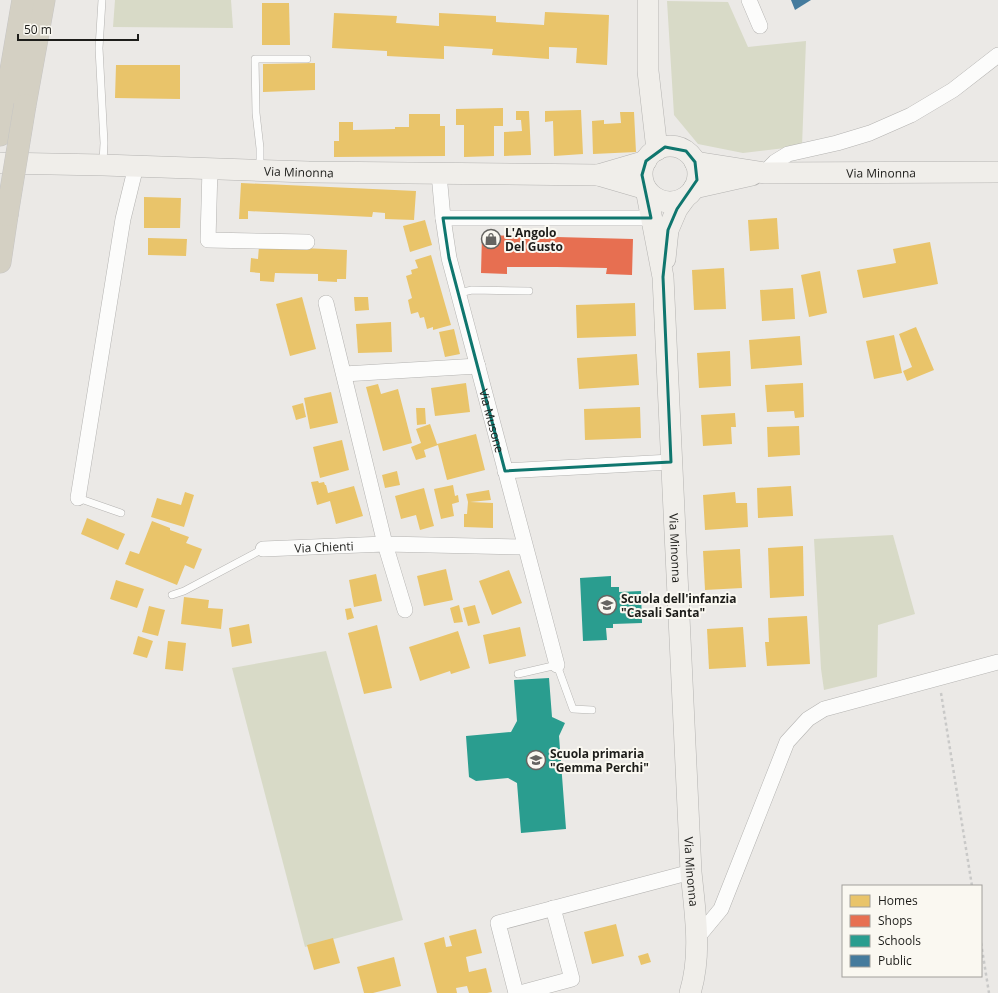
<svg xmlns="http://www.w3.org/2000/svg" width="998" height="993" viewBox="0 0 998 993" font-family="'Open Sans',sans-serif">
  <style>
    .green { fill: #d8dac7 }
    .homes { fill: #e9c46a }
    .shops { fill: #e76f51 }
    .schools { fill: #2a9d8f }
    .public { fill: #457b9d }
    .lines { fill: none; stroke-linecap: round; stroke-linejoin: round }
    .lane-casing { stroke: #b4b3b1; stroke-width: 8 }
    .street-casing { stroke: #b4b3b1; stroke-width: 16 }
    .secondary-casing { stroke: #b4b3b1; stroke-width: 22 }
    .highway-casing { stroke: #c6c5c4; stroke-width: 23 }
    .path { stroke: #c9c9c8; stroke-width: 2.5; stroke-dasharray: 3 3; stroke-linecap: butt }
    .lane { stroke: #fcfcfb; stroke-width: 7 }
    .street { stroke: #fcfcfb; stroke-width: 15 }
    .secondary { stroke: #f0eeea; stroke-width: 21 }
    .highway { stroke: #d4d0c3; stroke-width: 22 }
    .highway-bridge-casing { stroke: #c6c5c4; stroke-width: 23; stroke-linecap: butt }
    .highway-bridge { stroke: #d4d0c3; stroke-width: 22 }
    .marked { fill: none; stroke: #0f766e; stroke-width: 3; stroke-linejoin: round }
    .labels { text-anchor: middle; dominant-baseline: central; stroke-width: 4; stroke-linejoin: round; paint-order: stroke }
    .street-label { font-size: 12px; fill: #1d1d1a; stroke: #faf8f1 }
    .poi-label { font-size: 12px; font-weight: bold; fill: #1d1d1a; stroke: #faf8f1; text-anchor: start }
  </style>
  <rect width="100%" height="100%" fill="#ebe9e6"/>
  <g class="green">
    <polygon points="115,0 231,0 233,28 113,27"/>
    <polygon points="667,1 728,2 748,47 806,41 802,146 743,153 698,144 674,115"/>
    <polygon points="893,535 915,614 878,625 877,677 824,690 821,669 814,539"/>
    <polygon points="326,651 403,920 305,947 232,668"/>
  </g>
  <g class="homes">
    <polygon points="262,3 289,3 290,45 262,45"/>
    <polygon points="545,12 609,15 607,65 576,63 577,48 549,47 549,59 492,55 493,49 444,46 444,59 387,56 387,51 332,48 334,13 397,16 396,23 439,26 439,13 496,16 496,22 544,25"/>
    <polygon points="315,63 315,90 263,92 263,64"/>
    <polygon points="116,65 180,65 180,99 115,98"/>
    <polygon points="503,108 503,126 494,126 494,156 464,157 464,125 456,125 456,109"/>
    <polygon points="581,110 583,154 554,156 553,121 545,122 545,111"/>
    <polygon points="516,111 529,111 531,155 504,156 504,132 522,131 521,120 516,120"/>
    <polygon points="620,112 634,112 636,152 593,154 592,121 604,120 604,124 621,123"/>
    <polygon points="409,114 440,114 440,126 445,126 445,156 334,157 334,141 339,141 339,122 353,122 353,130 395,129 395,127 409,127"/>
    <polygon points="241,183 416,191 414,220 385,219 385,213 373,212 372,217 248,211 248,219 239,219"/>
    <polygon points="144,197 181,198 180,228 144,228"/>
    <polygon points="777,218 779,249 750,251 748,220"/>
    <polygon points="425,220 432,245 410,252 403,226"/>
    <polygon points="148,238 187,239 186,256 148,255"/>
    <polygon points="930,242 938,284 863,298 857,270 896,263 893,249"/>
    <polygon points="259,246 347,250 346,279 337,279 337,282 318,281 318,274 275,273 274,282 260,281 260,273 250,272 251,258 258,259"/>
    <polygon points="431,255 451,325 433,330 433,327 427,329 424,317 420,318 418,312 411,314 408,300 412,298 406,276 412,274 411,270 418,268 415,260"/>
    <polygon points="724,268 726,309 694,310 692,270"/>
    <polygon points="820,271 827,313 809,317 801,275"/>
    <polygon points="793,288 795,319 762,321 760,290"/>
    <polygon points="302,297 316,349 290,356 276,304"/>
    <polygon points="354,297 368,297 369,310 355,311"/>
    <polygon points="635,303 636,336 577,338 576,305"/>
    <polygon points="391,322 392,352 358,353 356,324"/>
    <polygon points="916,327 934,370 907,381 903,371 912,367 899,334"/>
    <polygon points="454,329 460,354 445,357 439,332"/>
    <polygon points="894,335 902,373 874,379 866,341"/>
    <polygon points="800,336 802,365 751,369 749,340"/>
    <polygon points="730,351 731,386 699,388 697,353"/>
    <polygon points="637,354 639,385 579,389 577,358"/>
    <polygon points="466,383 470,412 435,416 431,388"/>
    <polygon points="803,383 804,417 795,418 794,411 767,412 765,385"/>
    <polygon points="378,384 381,394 398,389 412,443 383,451 366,387"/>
    <polygon points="331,392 338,423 310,429 304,398"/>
    <polygon points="303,403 306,417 296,420 292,406"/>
    <polygon points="640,407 641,438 585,440 584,409"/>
    <polygon points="416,408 425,408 426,424 417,425"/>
    <polygon points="735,413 736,427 731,427 732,444 703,446 701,415"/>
    <polygon points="430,424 437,444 476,434 485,470 447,480 438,445 424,450 426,457 416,460 411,447 421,443 416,429"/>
    <polygon points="799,426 800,455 768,457 767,427"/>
    <polygon points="342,440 349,470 320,478 313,447"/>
    <polygon points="397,471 400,485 385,488 382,475"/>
    <polygon points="318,481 319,483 324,482 325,485 326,485 328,493 354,486 363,516 336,524 330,501 317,505 311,482"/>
    <polygon points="453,485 455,496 458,495 459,502 452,504 454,516 441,519 434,489"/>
    <polygon points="791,486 793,516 758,518 757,488"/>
    <polygon points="424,488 434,526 420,530 416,515 401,519 395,496"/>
    <polygon points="489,490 491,500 470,502 493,503 493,528 464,527 464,514 467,514 468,502 466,494"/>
    <polygon points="185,492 194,495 184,527 151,517 157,498 181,505"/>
    <polygon points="735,492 736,503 747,503 748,527 705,530 703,495"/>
    <polygon points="87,518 125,534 118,550 81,534"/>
    <polygon points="152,521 170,528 170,530 189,537 186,543 202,549 194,569 185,565 177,585 125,564 130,551 139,554"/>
    <polygon points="803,546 804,596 770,598 768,548"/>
    <polygon points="740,549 742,588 705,590 703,551"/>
    <polygon points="446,569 453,600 424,606 417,576"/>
    <polygon points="509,570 522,603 492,615 479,581"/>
    <polygon points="376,574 382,601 354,607 349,580"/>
    <polygon points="116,580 144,589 137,608 110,599"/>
    <polygon points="184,597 209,600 208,608 223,609 221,629 181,624"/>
    <polygon points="459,605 463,622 454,623 450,608"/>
    <polygon points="475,605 480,623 468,626 463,608"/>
    <polygon points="149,606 165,610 158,636 142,632"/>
    <polygon points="351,608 354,618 347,620 345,609"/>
    <polygon points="807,616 810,664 767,666 765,642 769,642 768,618"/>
    <polygon points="249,624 252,643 232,647 229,628"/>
    <polygon points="377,625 392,688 364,694 348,633"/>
    <polygon points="520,627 526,656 489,664 483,635"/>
    <polygon points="743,627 746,667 709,669 707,629"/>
    <polygon points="458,631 470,668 451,674 450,671 420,681 409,647"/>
    <polygon points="138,636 153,641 147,658 133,654"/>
    <polygon points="168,641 186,643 183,671 165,669"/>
    <polygon points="616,924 624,956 592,964 584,932"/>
    <polygon points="476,929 482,953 466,957 469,972 486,968 492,992 487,993 469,993 467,986 456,988 457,993 437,993 424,943 444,937 446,947 452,946 449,936"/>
    <polygon points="333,938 340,963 314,970 307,945"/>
    <polygon points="648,953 651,962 641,965 638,956"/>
    <polygon points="394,957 401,986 373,993 364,993 357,967"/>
  </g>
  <polygon class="shops" points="482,235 633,239 632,275 606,274 607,268 557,267 507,267 507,274 481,273"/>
  <g class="schools">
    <polygon points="611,576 611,587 619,587 619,592 641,591 642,623 613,624 613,628 606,628 607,640 583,641 580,578"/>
    <polygon points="549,678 552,717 565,723 559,736 566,829 521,833 517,783 508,778 476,781 469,777 466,736 511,732 517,721 514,680"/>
  </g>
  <polygon class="public" points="791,0 811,0 795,10"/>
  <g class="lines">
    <g class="lane-casing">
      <g id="lane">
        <polyline points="102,0 99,48 104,143 103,162"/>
        <polyline points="260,170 260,148 256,113 255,59 307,59"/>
        <polyline points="459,293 472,290 529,291"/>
        <polyline points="78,498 121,513"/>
        <polyline points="172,595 184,591 263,549"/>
        <polyline points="518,674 557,665 573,709 592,710"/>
      </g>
    </g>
    <g class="street-casing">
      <g id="street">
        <polyline points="749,0 760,26"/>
        <polyline points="210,168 208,240 307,242"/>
        <polyline points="764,173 775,162 788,154 837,143 870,133 911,115 953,90 998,55"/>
        <path id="s1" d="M439 174 443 218 449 258 557 665"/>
        <polyline points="443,218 651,218"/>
        <polyline points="326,303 385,544 525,547"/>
        <polyline points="344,374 478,366"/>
        <polyline points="505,471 671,462"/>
        <polyline points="78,498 123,219 136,166"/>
        <path id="s2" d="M263 549 385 544 405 610"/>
        <polyline points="697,938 721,909 787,742 808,719 824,709 998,662"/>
        <polyline points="516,993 498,923 691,872"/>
        <polyline points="520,993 572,979 553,908"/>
      </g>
    </g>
    <g class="secondary-casing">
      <g id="secondary">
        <polyline points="648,0 648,71 657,150"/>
        <circle cx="670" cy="174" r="28"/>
        <path id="s3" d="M695 162 764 173 998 172"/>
        <path id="s4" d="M0 163 103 165 309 172 598 175 646 161"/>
        <path id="s5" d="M598 175 646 189 663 277 691 872C695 912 702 954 690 993"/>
        <polyline points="694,188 752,175"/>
        <polyline points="665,259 668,230 677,209 685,198"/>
      </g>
    </g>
    <g class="highway-casing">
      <g id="highway">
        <polyline points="25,105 44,0"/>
        <polyline points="0,135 23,0"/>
        <polyline points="0,262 7,215"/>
      </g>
    </g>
    <g class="path">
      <polyline points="941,693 972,886"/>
      <polyline points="981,943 989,993"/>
    </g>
    <use href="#lane" class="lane"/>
    <use href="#street" class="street"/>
    <use href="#secondary" class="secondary"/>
    <use href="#highway" class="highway"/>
    <g class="highway-bridge-casing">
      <polyline id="highway-bridge" points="7,215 25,105"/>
    </g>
    <use href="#highway-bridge" class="highway-bridge"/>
  </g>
  <path class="marked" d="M665 147 686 151 695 162 697 180 677 209 668 230 663 277 671 462 505 471 449 258 443 218H651L642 175 646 161Z"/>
  <defs>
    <g id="shop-ring" transform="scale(1)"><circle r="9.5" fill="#faf8f1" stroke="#656461" stroke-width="1.5"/><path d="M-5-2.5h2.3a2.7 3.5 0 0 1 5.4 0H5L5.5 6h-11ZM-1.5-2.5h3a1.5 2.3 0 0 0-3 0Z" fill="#656461"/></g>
    <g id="school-ring" transform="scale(1)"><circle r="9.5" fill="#faf8f1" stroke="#656461" stroke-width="1.5"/><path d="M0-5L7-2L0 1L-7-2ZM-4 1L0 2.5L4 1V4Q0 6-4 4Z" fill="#656461"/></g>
  </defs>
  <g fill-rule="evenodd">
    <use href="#shop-ring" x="491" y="239"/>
    <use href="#school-ring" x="607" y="605"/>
    <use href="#school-ring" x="536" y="760"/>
  </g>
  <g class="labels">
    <g class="street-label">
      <text stroke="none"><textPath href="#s4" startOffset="299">Via Minonna</textPath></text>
      <text stroke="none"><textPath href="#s3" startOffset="187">Via Minonna</textPath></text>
      <text stroke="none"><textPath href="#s1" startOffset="253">Via Musone</textPath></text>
      <text stroke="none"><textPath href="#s2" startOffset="61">Via Chienti</textPath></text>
      <text stroke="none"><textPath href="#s5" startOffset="411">Via Minonna</textPath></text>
      <text stroke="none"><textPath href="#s5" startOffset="735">Via Minonna</textPath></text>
    </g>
    <g class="poi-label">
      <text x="505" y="232">L'Angolo<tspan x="505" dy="14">Del Gusto</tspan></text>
      <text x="621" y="598">Scuola dell'infanzia<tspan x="621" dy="14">"Casali Santa"</tspan></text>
      <text x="550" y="753">Scuola primaria<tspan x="550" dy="14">"Gemma Perchi"</tspan></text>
    </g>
  </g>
  <rect x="842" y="885" width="140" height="92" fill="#faf8f1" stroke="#a2a09b"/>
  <rect x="850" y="895" width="20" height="12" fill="#e9c46a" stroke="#a2a09b"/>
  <text x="878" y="905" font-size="12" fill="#1d1d1a">Homes</text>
  <rect x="850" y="915" width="20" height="12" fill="#e76f51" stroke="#a2a09b"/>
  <text x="878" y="925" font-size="12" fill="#1d1d1a">Shops</text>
  <rect x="850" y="935" width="20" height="12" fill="#2a9d8f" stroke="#a2a09b"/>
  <text x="878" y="945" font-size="12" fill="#1d1d1a">Schools</text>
  <rect x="850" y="955" width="20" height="12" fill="#457b9d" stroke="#a2a09b"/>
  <text x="878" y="965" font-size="12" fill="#1d1d1a">Public</text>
  <path d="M18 34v6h120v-6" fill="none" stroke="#1d1d1a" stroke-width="2"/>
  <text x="24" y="34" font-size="12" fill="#1d1d1a" stroke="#faf8f1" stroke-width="3" paint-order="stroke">50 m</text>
</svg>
